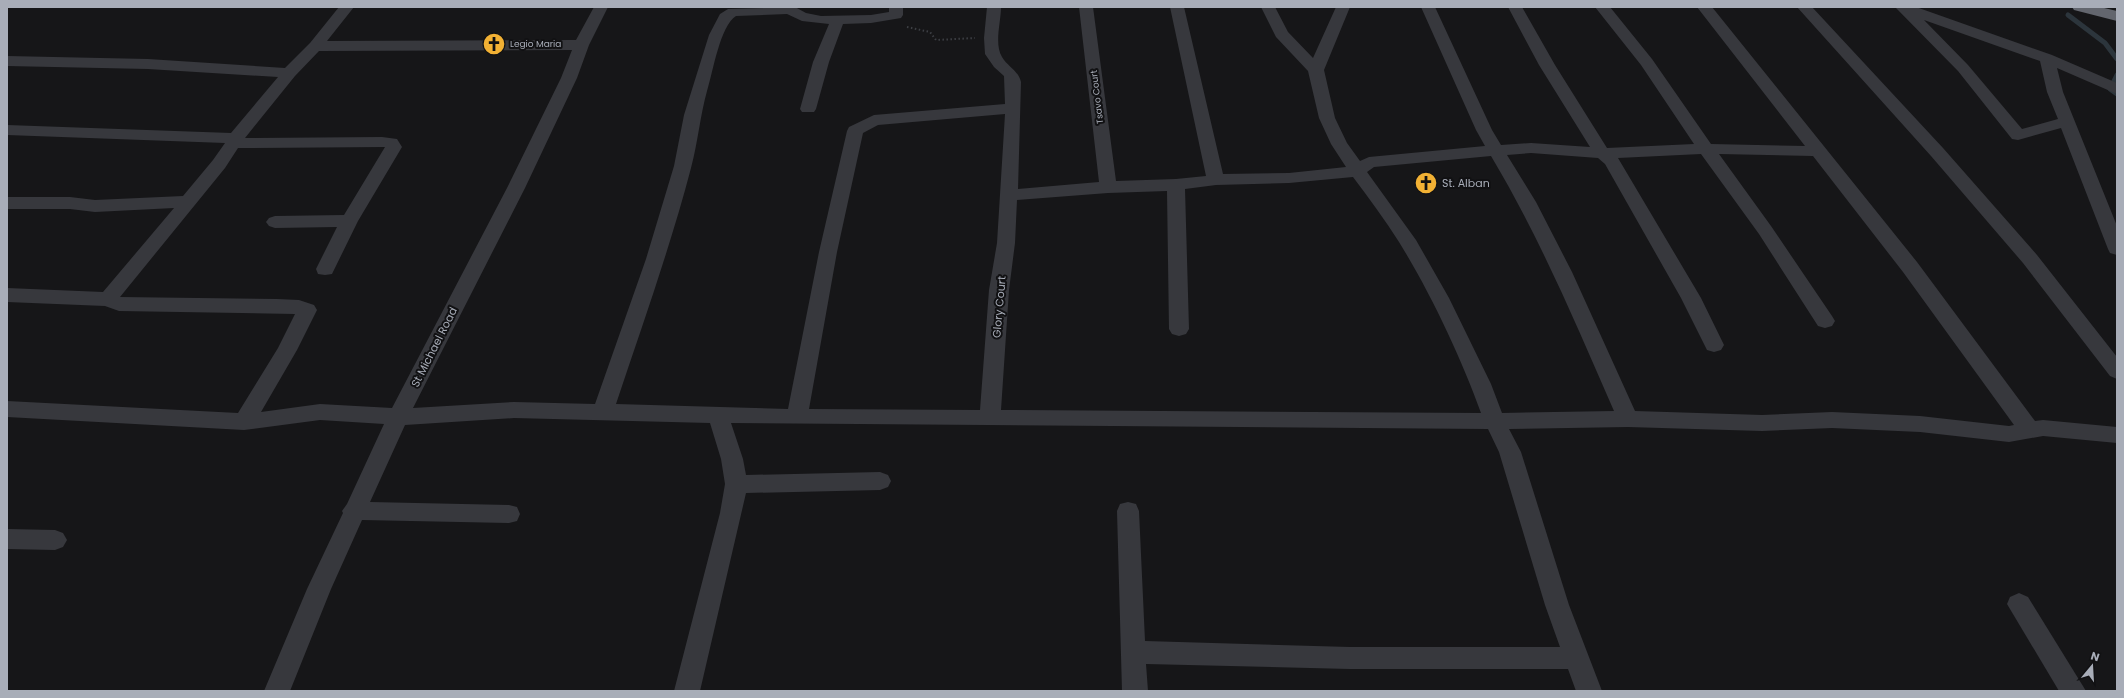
<svg xmlns="http://www.w3.org/2000/svg" width="2124" height="698" viewBox="0 0 2124 698" font-family="Poppins,sans-serif">
  <style>
    .lines { fill: none; stroke-linecap: round; stroke-linejoin: round }
    .stream { stroke: #2c353c; stroke-width: 5 }
    .path { stroke: #3d3f44; stroke-width: 2; stroke-dasharray: 1.5 2.5; stroke-linecap: butt }
    .minor { fill: #37383d; fill-rule: evenodd }
    .highway { fill: #63666e; fill-rule: evenodd }
    .labels { text-anchor: middle; dominant-baseline: central; stroke-width: 4; stroke-linejoin: round; paint-order: stroke }
    .far-poi-label { font-size: 9px; fill: #a8adb8; stroke: #111113; text-anchor: start }
    .far-street-label { font-size: 9px; fill: #a8adb8; stroke: #111113 }
    .poi-label { font-size: 11px; fill: #a8adb8; stroke: #111113; text-anchor: start }
    .street-label { font-size: 11px; fill: #a8adb8; stroke: #111113 }
  </style>
  <rect width="100%" height="100%" fill="#161618"/>
  <g class="lines">
    <g class="stream">
      <polyline points="2068,15 2105,43 2117,59"/>
      <polyline points="2117,75 2110,89 2117,94"/>
    </g>
    <polyline class="path" points="907,27 930,32 936,40 975,38"/>
    <g class="minor">
      <path d="M339 7H354L327 41 576 40 594 7H608L589 45 577 78 525 188 413 408 514 402 595 404 646 259 674 166 684 115 709 35 720 14 728 9 795 7 806 13 821 16 871 15 889 12V7H903V15L901 18 871 23 843 24 829 62 816 109 814 112H802L800 109 813 62 829 24 802 21 787 14 736 16C720 26 713 72 707 91 700 116 698 142 691 168 670 248 642 326 616 404L788 409 819 252 847 131 849 127 874 115 1005 104 1004 76 994 67 985 54 984 38 987 7H1001C1001 22 994 44 1002 57 1008 67 1018 70 1021 82L1018 189 1099 182 1079 7H1093L1116 181 1176 179 1206 176 1170 7H1184L1223 174 1289 173 1346 167 1331 144 1319 118 1308 71 1276 37 1261 7H1275L1288 32 1313 58 1336 7H1350L1324 70 1335 118 1347 143 1360 161 1369 157 1485 146 1476 130 1421 7H1435L1492 130 1501 145 1531 143 1590 147 1539 65 1508 7H1522L1555 65 1607 148 1694 144 1641 65 1595 7H1610L1652 59 1711 144 1805 146 1697 7H1712L1917 262 2035 421 2043 420 2117 427V443L2043 436 2009 442 1920 432 1832 428 1762 431 1628 427 1509 429 1521 452 1569 605 1602 691H1576L1568 669H1350L1146 664 1148 691H1122L1117 511 1120 504 1128 502 1136 504 1139 511 1145 641 1350 647H1560L1545 605 1499 452 1488 429 731 423 743 459 746 475 880 472 888 475 891 481 888 487 880 490 746 493 700 691H674L720 513 725 484 721 459 710 423 514 418 405 425 370 502 509 505 517 507 520 514 517 521 509 523 362 520 331 589 290 691H264L307 589 343 513 342 511 347 504 384 424 320 420 244 430 7 417V401L238 413 278 348 295 314 119 311 105 306 7 302V288L103 292 174 208 95 212 70 209H7V197H70L95 200 183 196 213 160 225 143 7 135V125L231 133 278 77 148 69 7 66V56L148 59 285 68 310 43ZM572 50 561 78 507 188 392 408 320 404 261 412 297 350 317 310 314 305 299 300 277 299 120 297 225 168 238 148 385 147 344 215 275 216 269 218 266 222 269 226 275 228 337 227 316 269 318 274 325 275 332 274 358 221 402 147 397 139 382 137 245 138 295 76 319 51ZM1005 114 997 243 989 290 980 410 809 409 837 252 863 133 878 125ZM1531 153 1598 158 1605 164 1681 298 1707 350 1714 352 1721 350 1724 345 1701 298 1618 158 1701 154 1759 234 1818 326 1825 328 1832 326 1835 321 1832 316 1771 226 1719 154 1813 156 1903 272 2014 425 2009 426 1920 416 1832 412 1762 415 1635 411 1572 272 1536 202 1507 155ZM1491 156C1540 238 1576 324 1614 411L1502 413 1491 384 1449 298 1416 240 1367 172 1374 167ZM1353 177C1369 198 1385 220 1399 242 1430 292 1461 357 1481 413L1001 410 1009 290 1015 243 1017 200 1108 193 1167 191 1169 329 1172 334 1179 336 1186 334 1189 329 1185 189 1216 185 1289 183Z"/>
      <polygon points="1797,7 1812,7 1943,148 2037,255 2117,357 2117,379 2110,376 2023,263 1931,156"/>
      <path d="M1895 7H1916L2052 55 2117 83V94L2057 68 2063 92 2117 226V255L2110 253 2108 249 2061 128 2018 140 2012 139 1958 71ZM1924 20 2040 61 2047 92 2058 119 2022 129 1968 65Z"/>
      <polygon points="7,529 55,530 63,533 67,540 63,547 55,550 7,549"/>
      <polygon points="2019,593 2028,597 2086,691 2059,691 2007,604 2010,597"/>
    </g>
    <polygon class="highway" points="2072,7 2100,7 2117,11 2117,21 2074,10"/>
  </g>
  <defs>
    <g id="church-disc" transform="scale(1.15)"><circle r="9.5" fill="#f2b134" stroke="#111113"/><path d="M-1.2-6h2.4v3.5h3.3v2.4h-3.3V6h-2.4V-.1h-3.3v-2.4h3.3Z" fill="#111"/></g>
  </defs>
  <g fill-rule="evenodd">
    <use href="#church-disc" x="494" y="44"/>
    <use href="#church-disc" x="1426" y="183"/>
  </g>
  <g class="labels">
    <g class="far-poi-label">
      <text x="510" y="44">Legio Maria</text>
    </g>
    <g class="far-street-label">
      <text transform="translate(1097 97) rotate(-97)">Tsavo Court</text>
    </g>
    <g class="poi-label">
      <text x="1442" y="183">St. Alban</text>
    </g>
    <g class="street-label">
      <text transform="translate(999 307) rotate(-85)">Glory Court</text>
      <text transform="translate(434 347) rotate(-63)">St Michael Road</text>
    </g>
  </g>
  <rect width="2124" height="698" fill="none" stroke="#a8adb8" stroke-width="16"/>
  <g transform="translate(2092 666) rotate(18)" stroke="#111113" stroke-width="3" paint-order="stroke">
  <path d="M0-3L7 15L0 10L-7 15Z" fill="#a8adb8"/>
  <text y="-6" font-size="11" font-weight="bold" text-anchor="middle" fill="#a8adb8">N</text>
  </g>
</svg>
